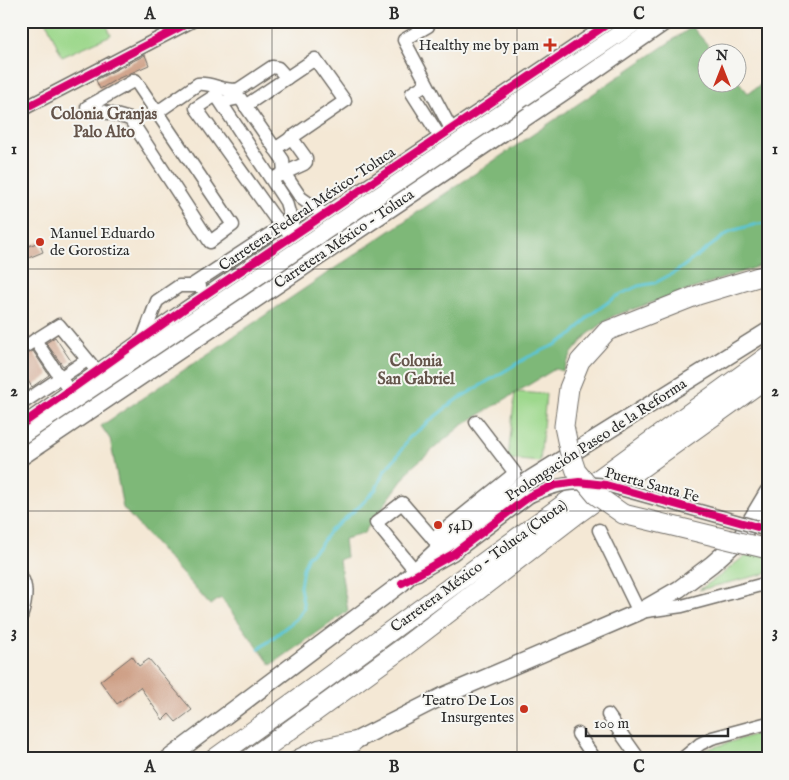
<svg xmlns="http://www.w3.org/2000/svg" width="789" height="780" viewBox="0 0 789 780" font-family="'IM FELL English',serif">
  <style>
    .green { fill: #9dd88c; stroke: #64825c }
    .forest { fill: #7eb878; stroke: #547252 }
    .lines { fill: none; stroke-linecap: round; stroke-linejoin: round }
    .stream { stroke: #5ac5d5; stroke-width: 3 }
    .building { fill: #ce9f85 }
    .minor-casing { stroke: #716d66; stroke-width: 15 }
    .major-casing { stroke: #716d66; stroke-width: 19 }
    .highway-casing { stroke: #716d66; stroke-width: 21 }
    .minor { stroke: #fff; stroke-width: 12 }
    .major { stroke: #fff; stroke-width: 16 }
    .highway { stroke: #fff; stroke-width: 19 }
    .minor-bridge-casing { stroke: #716d66; stroke-width: 15; stroke-linecap: butt }
    .highway-bridge-casing { stroke: #716d66; stroke-width: 21; stroke-linecap: butt }
    .minor-bridge { stroke: #fff; stroke-width: 12 }
    .highway-bridge { stroke: #fff; stroke-width: 19 }
    .cycleway-casing { stroke: #f6f6f2; stroke-width: 11 }
    .cycleway { stroke: #d6006c; stroke-width: 8 }
    .grid { fill: none; stroke: #2b2b2b; stroke-width: 1; stroke-opacity: 0.55 }
    .poi-dot { fill: #c8321e; stroke: #f6f6f2; stroke-width: 2 }
    .labels { text-anchor: middle; dominant-baseline: central; stroke-width: 4; stroke-linejoin: round; paint-order: stroke }
    .poi-label { font-size: 15px; fill: #2b2b2b; stroke: #f6f6f2; text-anchor: end }
    .street-label { font-size: 15px; fill: #2b2b2b; stroke: #f6f6f2 }
    .neighbourhood-label { font-size: 16px; font-weight: bold; fill: #64544a; stroke: #f6f6f2 }
    .neatline { fill: none; stroke: #2b2b2b; stroke-width: 2 }
    .grid-label { font-size: 16px; text-anchor: middle; font-weight: bold; fill: #2b2b2b }
  </style>
  <rect width="100%" height="100%" fill="#f6f6f2"/>
  <filter id="ink" filterUnits="userSpaceOnUse"><feTurbulence type="fractalNoise" baseFrequency=".02" numOctaves="2"/><feDisplacementMap in="SourceGraphic" scale="10" xChannelSelector="R" yChannelSelector="G"/><feConvolveMatrix kernelMatrix="1 2 1 2 8 2 1 2 1" color-interpolation-filters="sRGB"/></filter>
  <filter id="wash" filterUnits="userSpaceOnUse"><feTurbulence type="fractalNoise" baseFrequency=".0096" numOctaves="4" result="noise"/><feDisplacementMap in="SourceGraphic" scale="20" xChannelSelector="R" yChannelSelector="G"/><feGaussianBlur stdDeviation="1.12" result="paint"/><feColorMatrix in="noise" values="0 0 0 0 0 0 0 0 0 0 0 0 0 0 0 0 0 1.4 0 .05"/><feComposite in="paint" operator="in"/></filter>
  <g filter="url(#wash)">
    <rect width="100%" height="100%" fill="#f4e8d5"/>
    <g class="green">
      <polygon points="46,21 105,21 111,35 62,57"/>
      <polygon points="515,392 546,394 540,462 508,459"/>
      <polygon points="768,550 768,573 699,590 721,575 742,558"/>
      <polygon points="757,732 768,732 768,759 706,758 705,750 756,734"/>
    </g>
    <polygon class="forest" points="692,27 714,52 706,52 706,82 736,82 737,80 748,93 768,80 768,263 613,316 587,335 572,353 563,371 555,369 461,426 412,467 363,534 344,539 346,557 339,560 348,611 271,665 221,598 210,605 123,508 110,439 101,426"/>
    <g class="lines">
      <polyline class="stream" points="259,649 296,619 304,608 300,587 303,568 308,556 319,547 329,532 361,505 376,489 385,470 398,455 409,438 453,402 528,357 557,344 573,334 589,316 615,297 638,286 655,283 677,271 731,231 757,224 768,223"/>
    </g>
    <g id="blocks">
      <g class="building">
        <polygon points="145,55 149,65 117,79 100,89 96,80"/>
        <polygon points="39,242 43,252 21,261 21,249"/>
        <polygon points="55,337 71,361 63,366 46,343"/>
        <polygon points="33,351 49,375 32,387 21,370 21,357"/>
        <polygon points="132,656 139,666 149,659 192,710 176,722 169,714 163,720 140,687 117,704 100,681"/>
      </g>
    </g>
  </g>
  <g filter="url(#ink)">
    <use href="#blocks" fill-opacity="0" stroke="#716d66" stroke-width="1"/>
    <g class="lines">
      <g class="minor-casing">
        <g id="minor">
          <polyline points="428,26 404,40 451,129"/>
          <polygon points="135,80 233,225 210,242 130,119 87,107"/>
          <polyline points="426,84 412,93 440,137"/>
          <polyline points="221,102 240,98 283,160 284,173 301,198 324,214"/>
          <polyline points="245,106 315,59 345,101 275,149"/>
          <polyline points="21,110 192,21"/>
          <path d="M156 113 198 84C212 82 224 93 239 89L272 67 278 68 287 78"/>
          <polyline points="278,176 304,164 306,162 306,158 291,137"/>
          <polyline points="292,236 274,217 196,108 216,95 286,202 295,234"/>
          <polyline points="192,285 282,226"/>
          <polyline points="143,338 157,301 179,286 200,286"/>
          <polyline points="35,340 66,386"/>
          <polyline points="21,349 59,325 101,376"/>
          <polyline points="21,404 87,360"/>
          <polyline points="21,425 184,309 612,21"/>
          <polyline points="599,530 639,612 682,606 768,583"/>
          <polyline points="433,539 515,473 476,422"/>
          <polyline points="419,573 453,554 530,496"/>
          <polyline points="418,574 376,523 402,503 448,556"/>
          <path d="M21 577C29 588 25 605 21 617"/>
          <polyline points="608,715 639,759"/>
          <polyline points="578,734 595,759"/>
          <polyline points="682,759 700,744 712,738 768,723"/>
        </g>
      </g>
      <g class="major-casing">
        <g id="major">
          <polyline points="21,436 638,21"/>
          <polyline points="21,457 562,93 666,21"/>
          <polyline points="343,747 443,696 639,612 679,589 712,564 740,539 768,492"/>
          <polyline points="168,759 402,583 444,544 532,478 768,331"/>
        </g>
      </g>
      <g class="highway-casing">
        <g id="highway">
          <polyline points="214,759 306,693 498,552 768,356"/>
          <polyline points="250,759 404,647 577,514 768,377"/>
          <polyline points="299,759 320,749 353,742"/>
        </g>
      </g>
      <use href="#minor" class="minor"/>
      <use href="#major" class="major"/>
      <use href="#highway" class="highway"/>
      <g class="minor-bridge-casing">
        <path id="minor-bridge" d="M530 496C560 483 573 481 606 485L768 530"/>
      </g>
      <g class="highway-bridge-casing">
        <polyline id="highway-bridge" points="768,274 698,295 607,331 580,361 569,388 564,426 569,450 576,471 596,495 623,514 768,549"/>
      </g>
      <use href="#minor-bridge" class="minor-bridge"/>
      <use href="#highway-bridge" class="highway-bridge"/>
      <g class="cycleway-casing">
        <g id="cycleway">
          <polyline points="21,110 192,21"/>
          <polyline points="21,425 184,309 612,21"/>
          <polyline points="402,583 453,554 530,496 555,485 579,482 606,485 768,530"/>
        </g>
      </g>
      <use href="#cycleway" class="cycleway"/>
    </g>
  </g>
  <path class="grid" d="M272 21V759M517 21V759M21 269H768M21 511H768"/>
  <g class="poi-dot">
    <path d="M547.5 37.5h5v5h5v5h-5v5h-5v-5h-5v-5h5z"/>
    <circle cx="40" cy="242" r="5"/>
    <circle cx="438" cy="525" r="5"/>
    <circle cx="524" cy="709" r="5"/>
  </g>
  <g class="labels">
    <g class="poi-label">
      <text x="539" y="45">Healthy me by pam</text>
      <text x="50" y="233" text-anchor="start">Manuel Eduardo<tspan x="50" dy="17">de Gorostiza</tspan></text>
      <text x="448" y="525" text-anchor="start">54D</text>
      <text x="514" y="700">Teatro De Los<tspan x="514" dy="17">Insurgentes</tspan></text>
    </g>
    <g class="street-label">
      <text transform="translate(307 209) rotate(-34)">Carretera Federal México-Toluca</text>
      <text transform="translate(344 239) rotate(-34)">Carretera México - Toluca</text>
      <text transform="translate(596 440) rotate(-33)">Prolongación Paseo de la Reforma</text>
      <text transform="translate(652 485) rotate(15)">Puerta Santa Fe</text>
      <text transform="translate(479 566) rotate(-36)">Carretera México - Toluca (Cuota)</text>
    </g>
    <g class="neighbourhood-label">
      <text x="104" y="115">Colonia Granjas<tspan x="104" dy="18">Palo Alto</tspan></text>
      <text x="416" y="362">Colonia<tspan x="416" dy="18">San Gabriel</tspan></text>
    </g>
  </g>
  <rect width="789" height="780" fill="none" stroke="#f6f6f2" stroke-width="55"/>
  <g transform="translate(722 68)"><circle r="24" fill="#f6f6f2" stroke="#a5a5a2"/>
  <path d="M0-4L9 19L0 12L-9 19Z" fill="#c8321e"/>
  <text y="-8" font-size="14" font-weight="bold" text-anchor="middle" fill="#2b2b2b">N</text>
  </g>
  <path d="M586 728v8h142v-8" fill="none" stroke="#2b2b2b" stroke-width="2.5"/>
  <text x="594" y="728" font-size="15" fill="#2b2b2b" stroke="#f6f6f2" stroke-width="4" paint-order="stroke">100 m</text>
  <rect x="28" y="28" width="734" height="724" class="neatline"/>
  <g class="grid-label">
    <text x="150" y="19">A</text>
    <text x="394" y="19">B</text>
    <text x="639" y="19">C</text>
    <text x="14" y="154">1</text>
    <text x="775" y="154">1</text>
    <text x="14" y="396">2</text>
    <text x="775" y="396">2</text>
    <text x="14" y="637">3</text>
    <text x="775" y="637">3</text>
    <text x="150" y="772">A</text>
    <text x="394" y="772">B</text>
    <text x="639" y="772">C</text>
  </g>
</svg>
